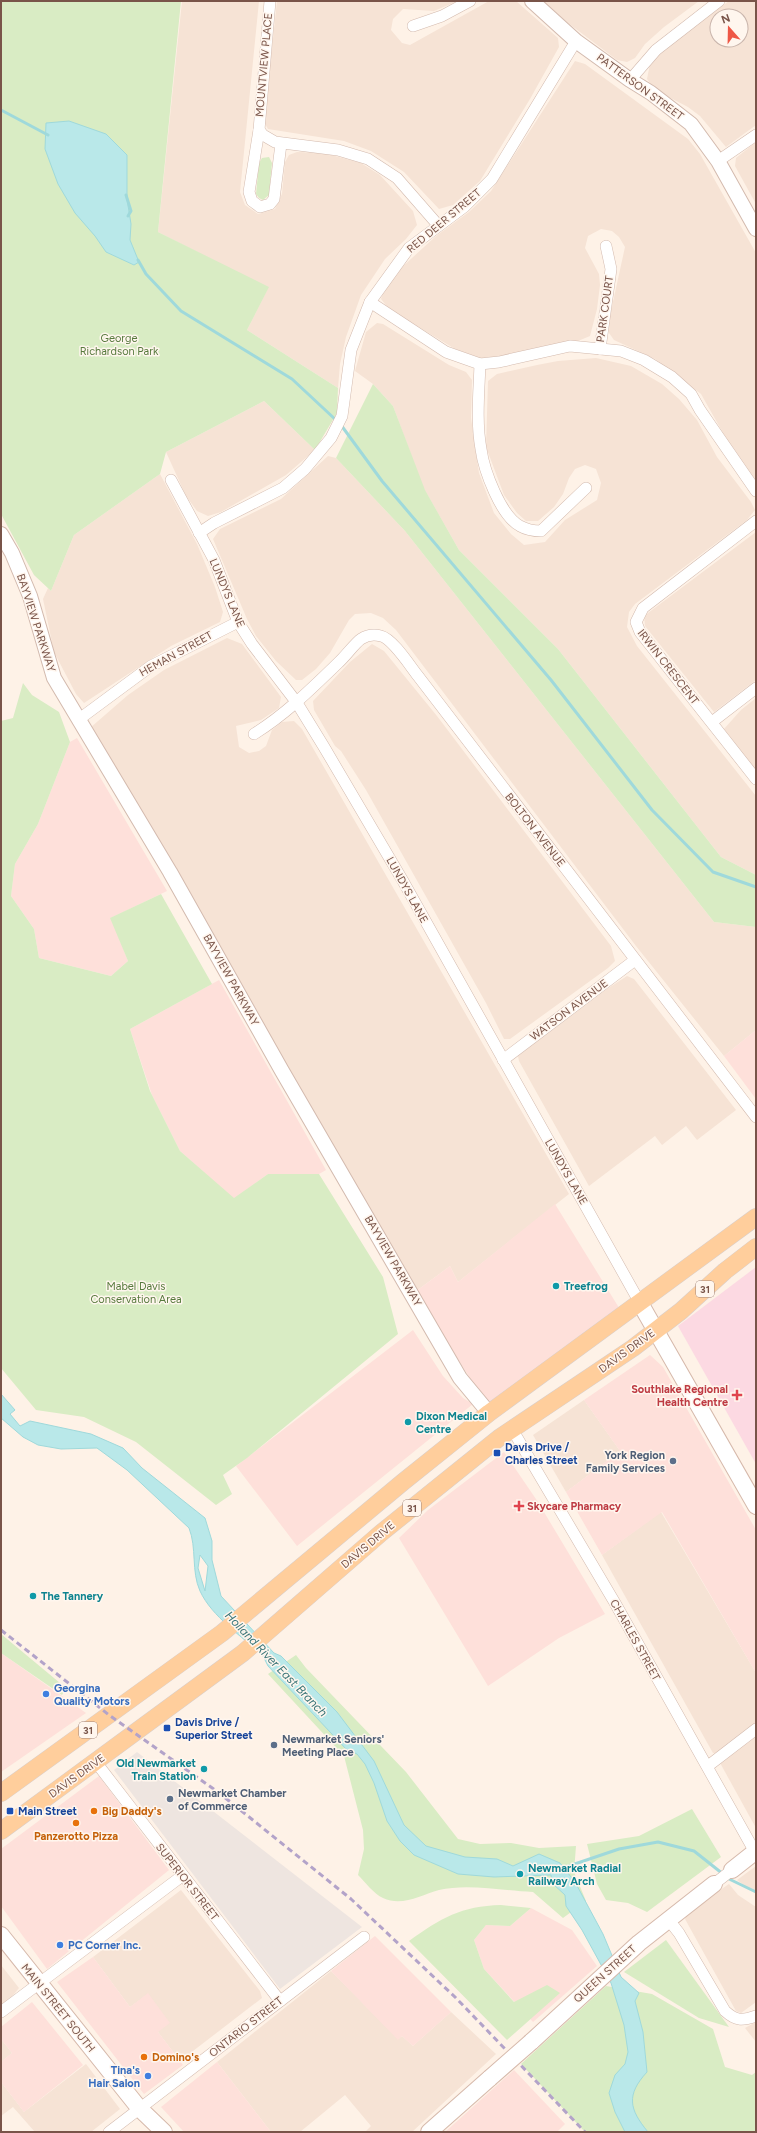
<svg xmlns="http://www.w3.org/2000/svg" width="757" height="2133" viewBox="0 0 757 2133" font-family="Figtree,sans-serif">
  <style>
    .residential { fill: #f6e3d5; fill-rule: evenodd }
    .commercial { fill: #fee0da }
    .industrial { fill: #eee5e0 }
    .medical { fill: #fcd9e2 }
    .green { fill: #d9ecc4 }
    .water { fill: #b9e8e9; stroke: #9fd9db; fill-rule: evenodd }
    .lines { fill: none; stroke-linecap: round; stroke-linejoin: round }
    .stream { stroke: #9fd9db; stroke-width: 3 }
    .minor-casing { stroke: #d3baae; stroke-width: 12 }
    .tertiary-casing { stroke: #d3baae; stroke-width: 16 }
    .secondary-casing { stroke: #d6b9ab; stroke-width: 18 }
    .primary-casing { stroke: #d9cfcc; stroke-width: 18 }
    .minor { stroke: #fff; stroke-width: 11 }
    .tertiary { stroke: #fff; stroke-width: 14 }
    .secondary { stroke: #fff; stroke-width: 16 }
    .primary { stroke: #ffce9c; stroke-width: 17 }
    .rail { stroke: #b3a3c9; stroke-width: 3; stroke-dasharray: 6 4; stroke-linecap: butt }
    .secondary-bridge-casing { stroke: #d6b9ab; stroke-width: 18; stroke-linecap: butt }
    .secondary-bridge { stroke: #fff; stroke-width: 16 }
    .culture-dot { fill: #0f9aa8; stroke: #fff6ee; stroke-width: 1.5 }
    .health-dot { fill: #e0444e; stroke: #fff6ee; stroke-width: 1.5 }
    .transit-dot { fill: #1a4fb4; stroke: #fff6ee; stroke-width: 1.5 }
    .service-dot { fill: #5c6f8a; stroke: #fff6ee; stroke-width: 1.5 }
    .shop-dot { fill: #3f7fe0; stroke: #fff6ee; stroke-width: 1.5 }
    .food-dot { fill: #e8710a; stroke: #fff6ee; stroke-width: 1.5 }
    .labels { text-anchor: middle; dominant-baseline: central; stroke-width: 3; stroke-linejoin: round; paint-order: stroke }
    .shield { fill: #fff6ee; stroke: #a1857a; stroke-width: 1 }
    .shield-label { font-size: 10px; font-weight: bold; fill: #795449 }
    .street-label { font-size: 11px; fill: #795449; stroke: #fff6ee }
    .park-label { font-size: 11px; fill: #577a3d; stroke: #fff6ee }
    .culture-label { font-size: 11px; font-weight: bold; fill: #0d838f; stroke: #fff6ee; text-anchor: start }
    .health-label { font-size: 11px; font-weight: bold; fill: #be3a42; stroke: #fff6ee; text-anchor: end }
    .transit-label { font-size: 11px; font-weight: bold; fill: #164399; stroke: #fff6ee; text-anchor: start }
    .service-label { font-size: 11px; font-weight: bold; fill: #4e5e75; stroke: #fff6ee; text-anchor: start }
    .shop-label { font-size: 11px; font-weight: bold; fill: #366cbe; stroke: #fff6ee; text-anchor: start }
    .food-label { font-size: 11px; font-weight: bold; fill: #c56008; stroke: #fff6ee; text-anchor: start }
    .water-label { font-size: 12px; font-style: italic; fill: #397578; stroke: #fff6ee }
  </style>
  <rect width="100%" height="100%" fill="#fef2e7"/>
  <g class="residential">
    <polygon points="182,1 259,1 240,192 245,205 258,214 275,209 282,194 285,162 289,155 297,152 324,153 361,163 380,175 413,211 417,225 406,239 385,259 361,295 346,337 340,364 338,388 247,330 268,288 158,232"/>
    <polygon points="277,1 458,1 434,11 403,9 393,19 391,30 402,43 410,45 489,1 516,1 558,38 559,47 530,99 480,181 453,205 439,209 404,172 371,151 344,141 268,129 264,122"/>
    <polygon points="539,1 699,1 664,27 645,44 635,58 627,62 617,60"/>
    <path d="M729 1H756V125L726 147 700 116 688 107 655 90 647 79 650 64 663 50ZM717 16H741V40H717Z"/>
    <polygon points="575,61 585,64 688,139 700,154 756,253 756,481 731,447 701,394 655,359 614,340 609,333 609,320 625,247 619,237 612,231 601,229 588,236 585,248 599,274 600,285 597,309 590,336 578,341 550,345 497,357 480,358 455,349 389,309 381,299 384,290 400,269 436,236 469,212 491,191"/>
    <polygon points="756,142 756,204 735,166 736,158"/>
    <polygon points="377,323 383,324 449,365 466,372 472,380 471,418 479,473 494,513 511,534 524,545 545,542 565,520 597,500 601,483 596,469 585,465 575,469 569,478 563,494 554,507 538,521 526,521 517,513 504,495 486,447 488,381 497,374 537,365 558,361 596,358 631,366 662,384 679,399 697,420 717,457 751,502 755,510 747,520 635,604 629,612 627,627 637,646 756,796 756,875 721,857 558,649 459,550 423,487 393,406 373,384 355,371 366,332"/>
    <polygon points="264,401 315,450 286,475 221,512 208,516 197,511 186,496 166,452"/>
    <polygon points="328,456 336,458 405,531 714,922 756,927 756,1030 724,1056 636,946 396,630 383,618 371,613 355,614 349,620 330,653 316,669 302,680 296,680 276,661 256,636 247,619 213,539 220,529 281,499"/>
    <polygon points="160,474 197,544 215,587 223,612 220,622 171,646 84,703 76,694 54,652 43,599 48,588 51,591 74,535"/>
    <polygon points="756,532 756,680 714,712 645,626 644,616"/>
    <polygon points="227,638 242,644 281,697 279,708 261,720 236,726 239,747 249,753 259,751 266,746 272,730 282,722 294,721 302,729 569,1194 458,1282 450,1266 415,1292 90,728 128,695 164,670"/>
    <polygon points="372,644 384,651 437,716 611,946 615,961 608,968 510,1039 504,1039 486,1003 366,790 341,751 335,746 314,710 313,701 350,662"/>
    <polygon points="756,698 756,771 724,729 741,710"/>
    <polygon points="627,976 634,979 736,1110 697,1140 686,1126 662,1145 655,1136 589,1186 519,1061 518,1056 607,989"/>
    <polygon points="584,1400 620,1451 566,1492 533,1435"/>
    <polygon points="661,1512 756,1673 756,1725 719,1754 713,1753 602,1555"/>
    <polygon points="756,1733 756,1828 719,1761"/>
    <polygon points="756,1866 756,1894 737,1880"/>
    <polygon points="729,1884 738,1895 756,1907 756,2002 741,2013 736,2011 685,1919 688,1912"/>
    <polygon points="181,1890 260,1991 262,1998 180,2061 158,2032 148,1994 130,2007 93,1957"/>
    <polygon points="1,1965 19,1988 10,1999 1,2006"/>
    <polygon points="331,1971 398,2039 402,2036 413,2046 451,2012 496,2054 412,2132 365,2132 371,2126 345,2095 300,2132 271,2132 217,2062"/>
    <polygon points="756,2022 756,2042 745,2028"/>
    <polygon points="1,2039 12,2053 1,2062"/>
    <polygon points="86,2064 120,2109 91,2132 35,2132 13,2107 1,2116 1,2082 24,2112"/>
  </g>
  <g class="commercial">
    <polygon points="77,738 167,891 111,918 128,961 111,976 39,958 34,929 11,896 15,864 38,824 70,742"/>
    <polygon points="219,980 326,1170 319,1174 268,1174 234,1199 180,1151 152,1095 130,1029"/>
    <polygon points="756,1030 756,1099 724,1056"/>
    <polygon points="555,1204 621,1311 492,1405 484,1400 415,1292 450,1266 458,1282"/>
    <polygon points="413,1330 443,1376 463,1398 473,1404 297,1546 236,1466"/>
    <polygon points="650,1355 663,1367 756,1530 756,1673 662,1512 602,1555 566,1492 620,1451 584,1400"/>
    <polygon points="504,1452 538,1502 605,1614 559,1638 488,1686 399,1538 428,1510"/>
    <polygon points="1,1653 86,1713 1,1772"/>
    <polygon points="99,1776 169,1870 47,1969 1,1906 1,1849"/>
    <polygon points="531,1908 572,1930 597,1966 533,2022 484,1969 474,1940 486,1925 510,1926"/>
    <polygon points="375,1936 451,2012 413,2046 402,2036 398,2040 331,1971"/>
    <polygon points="93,1957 130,2007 148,1993 170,2023 158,2032 183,2065 144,2094 57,1982"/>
    <polygon points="32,2002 83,2065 24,2112 1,2082 1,2062 12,2053 1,2039 1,2027"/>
    <polygon points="217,2062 271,2132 184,2132 161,2107"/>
    <polygon points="514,2070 565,2124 557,2132 445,2132"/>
  </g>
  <polygon class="industrial" points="137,1752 362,1927 280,1989 114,1770"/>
  <polygon class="medical" points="756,1267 756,1464 678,1326"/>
  <g class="green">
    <polygon points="1,1 181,1 158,232 269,287 247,330 338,388 337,413 315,450 264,401 166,452 160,474 74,535 51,591 34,575 1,514"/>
    <polygon points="269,157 272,163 269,195 263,200 259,198 256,194 259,163 262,158"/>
    <polygon points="373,384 393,406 425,490 459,550 558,649 721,857 756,875 756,927 714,922 405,531 336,458"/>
    <polygon points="23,683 32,695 59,712 70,742 38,824 15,864 11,896 34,929 39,958 111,976 128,961 110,918 161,894 212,984 130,1029 150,1091 180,1151 234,1198 268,1174 319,1174 383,1277 398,1334 247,1458 223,1475 232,1494 216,1505 136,1442 84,1417 36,1410 1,1368 1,721 13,718"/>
    <polygon points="1,1634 66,1688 62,1695 1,1653"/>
    <path d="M296 1655 306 1668 406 1772 458 1839 480 1844 511 1843 539 1848 576 1846 574 1872 586 1901 563 1918 533 1892C503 1891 468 1883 439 1890 421 1895 402 1907 383 1898 374 1894 365 1882 358 1875L364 1849 363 1830 344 1756 268 1674Z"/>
    <polygon points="692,1809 721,1857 647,1912 628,1903 606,1900 597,1884 587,1844 639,1836"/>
    <path d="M501 1905 531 1908 510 1926 486 1925 474 1940 484 1969 514 2002 547 1985 560 1993 507 2040 409 1941C441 1918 461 1906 501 1905Z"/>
    <polygon points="666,1940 729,2027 699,2018 624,1972"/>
    <polygon points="606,1986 652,1994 713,2029 725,2067 752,2075 756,2072 756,2132 585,2132 521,2064"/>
  </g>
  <g class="water">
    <polygon points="69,121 106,134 127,155 127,199 131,224 130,240 139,262 134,265 106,252 95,236 75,213 58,184 45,149 46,123"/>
    <path d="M1 1394 15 1410 10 1414 20 1426 30 1421 91 1434 123 1448 142 1468 205 1518 212 1541V1560L221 1596 274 1653 281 1656 337 1712 374 1761 404 1825 426 1846 465 1857 497 1859 513 1866 539 1854 560 1863 575 1882 603 1934 621 1977 639 1993 635 2001 643 2032 647 2072C626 2095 629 2109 648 2132H625L615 2112 609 2093 615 2075 625 2064 628 2052 624 2025 611 1983 582 1930 566 1906 565 1895 552 1883 551 1875 494 1877 458 1874 414 1855 400 1841 387 1821 374 1783 365 1764 357 1754 346 1749 268 1666 263 1656C242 1636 212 1617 200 1591 191 1571 197 1548 189 1528L127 1470 97 1448 61 1449 38 1445 23 1437 1 1418ZM200 1555 208 1566 205 1591 198 1568Z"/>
  </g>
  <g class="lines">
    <g class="stream">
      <polyline points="1,110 48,135"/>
      <polyline points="126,195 131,211 128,216"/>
      <polyline points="138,260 146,274 181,311 292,379 337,421"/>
      <polyline points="341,425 382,481 551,680 652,810 713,872 756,887"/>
      <polyline points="560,1869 619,1849 658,1842 694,1851 723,1874"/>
      <polyline points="727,1878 756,1892"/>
    </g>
    <g class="minor-casing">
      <g id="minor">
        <polyline points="270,1 259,130 249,192 252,201 260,207 270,204 274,199 281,144"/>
        <polyline points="413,26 442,16 470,1"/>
        <polyline points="630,80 656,50 719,1"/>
        <polyline points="259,130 263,135 275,142 338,150 368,159 397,178 438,225"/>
        <polyline points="718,161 756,135"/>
        <polyline points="370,302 446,352 480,364 499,362 570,346 621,351 644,360 672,377 691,394 700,410 756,491"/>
        <polyline points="600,349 611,269 606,246"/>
        <path d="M480 364C479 392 476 421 481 449 484 471 501 516 520 526 527 530 533 531 541 531L586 488"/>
        <polyline points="171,480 214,560 238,622 252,644 297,703 324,747 403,881 640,1303"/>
        <polyline points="756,521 643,608 636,622 640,632 756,779"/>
        <polyline points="199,533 214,523 283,488 305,469 331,438 342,416 351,350 370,302 409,248 464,207 492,179 576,41"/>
        <polyline points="78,720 151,666 238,622"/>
        <polyline points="712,722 756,688"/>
        <path d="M254 734C286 714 311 689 338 663 345 657 355 643 361 639 367 635 374 634 381 636 393 639 410 666 418 676L756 1117"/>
        <polyline points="503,1060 635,960"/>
        <polyline points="512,1429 615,1603 755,1852"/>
        <polyline points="95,1761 280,2001"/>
        <polyline points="708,1766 756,1729"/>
        <polyline points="714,1884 732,1870"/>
        <path d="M668 1919 679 1933 725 2011C736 2021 742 2021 756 2016"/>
        <polyline points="1,2012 182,1876"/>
        <polyline points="109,2132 364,1937"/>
      </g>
    </g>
    <g class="tertiary-casing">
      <g id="tertiary">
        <polyline points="532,1 576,41 630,80 651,93 691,124 718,161 756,229"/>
        <polyline points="1,534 12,553 30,596 54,678 170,872 282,1071 460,1378 489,1413"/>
      </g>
    </g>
    <g class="secondary-casing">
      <g id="secondary">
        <polyline points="640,1303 756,1506"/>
        <polyline points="732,1870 756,1851"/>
        <polyline points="1,1935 139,2108 164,2132"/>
        <polyline points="531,2042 639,1943 714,1884"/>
        <polyline points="429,2132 490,2078"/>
      </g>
    </g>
    <g class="primary-casing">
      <g id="primary">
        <polyline points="1,1793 222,1633 403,1482 489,1413 756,1217"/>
        <polyline points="1,1831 243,1653 381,1533 499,1438 633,1348 681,1311 725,1271 756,1247"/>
      </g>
    </g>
    <use href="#minor" class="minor"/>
    <use href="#tertiary" class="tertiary"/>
    <use href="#secondary" class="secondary"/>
    <use href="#primary" class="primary"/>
    <polyline class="rail" points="1,1630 109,1715 218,1792 351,1899 456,1998 585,2132"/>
    <g class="secondary-bridge-casing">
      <polyline id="secondary-bridge" points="490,2078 531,2042"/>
    </g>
    <use href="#secondary-bridge" class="secondary-bridge"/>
  </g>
  <g class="culture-dot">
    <circle cx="556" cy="1286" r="4"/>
    <circle cx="408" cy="1422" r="4"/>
    <circle cx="33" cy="1596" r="4"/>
    <circle cx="204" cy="1769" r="4"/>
    <circle cx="520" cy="1874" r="4"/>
  </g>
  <g class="health-dot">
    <path d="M735 1389h4v4h4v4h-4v4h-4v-4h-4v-4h4z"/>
    <path d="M517 1500h4v4h4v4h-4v4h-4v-4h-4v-4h4z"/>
  </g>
  <g class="transit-dot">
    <rect x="493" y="1449" width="8" height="8" rx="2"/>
    <rect x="163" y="1724" width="8" height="8" rx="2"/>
    <rect x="6" y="1807" width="8" height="8" rx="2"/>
  </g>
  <g class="service-dot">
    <circle cx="673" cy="1461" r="4"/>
    <circle cx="274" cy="1745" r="4"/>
    <circle cx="170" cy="1799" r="4"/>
  </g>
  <g class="shop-dot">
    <circle cx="46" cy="1694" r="4"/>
    <circle cx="60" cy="1945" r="4"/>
    <circle cx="148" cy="2076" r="4"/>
  </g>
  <g class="food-dot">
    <circle cx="94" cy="1811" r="4"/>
    <circle cx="76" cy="1823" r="4"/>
    <circle cx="144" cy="2057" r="4"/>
  </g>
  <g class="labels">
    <g class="shield">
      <rect x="696" y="1281" width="18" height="16" rx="3"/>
      <rect x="403" y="1500" width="18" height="16" rx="3"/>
      <rect x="79" y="1722" width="18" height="16" rx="3"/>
    </g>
    <g class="shield-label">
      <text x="705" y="1289">31</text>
      <text x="412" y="1508">31</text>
      <text x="88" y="1730">31</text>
    </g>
    <g class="street-label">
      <text transform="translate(264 65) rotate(-85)">MOUNTVIEW PLACE</text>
      <text transform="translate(640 87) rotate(36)">PATTERSON STREET</text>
      <text transform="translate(444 221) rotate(-40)">RED DEER STREET</text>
      <text transform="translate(605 309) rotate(-82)">PARK COURT</text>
      <text transform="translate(227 593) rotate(67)">LUNDYS LANE</text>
      <text transform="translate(36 623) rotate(72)">BAYVIEW PARKWAY</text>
      <text transform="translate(176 654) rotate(-29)">HEMAN STREET</text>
      <text transform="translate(668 667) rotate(52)">IRWIN CRESCENT</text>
      <text transform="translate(535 830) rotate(52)">BOLTON AVENUE</text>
      <text transform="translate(407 890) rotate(61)">LUNDYS LANE</text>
      <text transform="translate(231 980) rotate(61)">BAYVIEW PARKWAY</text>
      <text transform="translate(569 1010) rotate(-37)">WATSON AVENUE</text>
      <text transform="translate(566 1172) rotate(60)">LUNDYS LANE</text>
      <text transform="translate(393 1261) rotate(60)">BAYVIEW PARKWAY</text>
      <text transform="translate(627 1351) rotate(-36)">DAVIS DRIVE</text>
      <text transform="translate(368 1545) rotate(-40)">DAVIS DRIVE</text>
      <text transform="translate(635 1640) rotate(61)">CHARLES STREET</text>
      <text transform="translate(77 1776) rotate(-36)">DAVIS DRIVE</text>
      <text transform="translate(187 1882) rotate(52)">SUPERIOR STREET</text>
      <text transform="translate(605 1974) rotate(-42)">QUEEN STREET</text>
      <text transform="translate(58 2008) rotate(51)">MAIN STREET SOUTH</text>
      <text transform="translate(246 2027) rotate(-38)">ONTARIO STREET</text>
    </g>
    <g class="park-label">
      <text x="119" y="338">George<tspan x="119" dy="13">Richardson Park</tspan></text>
      <text x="136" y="1286">Mabel Davis<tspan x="136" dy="13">Conservation Area</tspan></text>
    </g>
    <g class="culture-label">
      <text x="564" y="1286">Treefrog</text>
      <text x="416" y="1416">Dixon Medical<tspan x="416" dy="13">Centre</tspan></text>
      <text x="41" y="1596">The Tannery</text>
      <text x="196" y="1763" text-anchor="end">Old Newmarket<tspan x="196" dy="13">Train Station</tspan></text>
      <text x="528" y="1868">Newmarket Radial<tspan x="528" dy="13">Railway Arch</tspan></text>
    </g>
    <g class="health-label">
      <text x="728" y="1389">Southlake Regional<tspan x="728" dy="13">Health Centre</tspan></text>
      <text x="527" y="1506" text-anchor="start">Skycare Pharmacy</text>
    </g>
    <g class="transit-label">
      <text x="505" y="1447">Davis Drive /<tspan x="505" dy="13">Charles Street</tspan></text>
      <text x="175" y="1722">Davis Drive /<tspan x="175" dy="13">Superior Street</tspan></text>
      <text x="18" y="1811">Main Street</text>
    </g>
    <g class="service-label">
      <text x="665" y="1455" text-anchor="end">York Region<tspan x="665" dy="13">Family Services</tspan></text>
      <text x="282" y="1739">Newmarket Seniors'<tspan x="282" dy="13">Meeting Place</tspan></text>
      <text x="178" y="1793">Newmarket Chamber<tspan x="178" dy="13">of Commerce</tspan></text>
    </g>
    <g class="shop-label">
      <text x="54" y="1688">Georgina<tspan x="54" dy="13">Quality Motors</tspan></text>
      <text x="68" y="1945">PC Corner Inc.</text>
      <text x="140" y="2070" text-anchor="end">Tina's<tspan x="140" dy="13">Hair Salon</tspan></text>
    </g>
    <g class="food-label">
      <text x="102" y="1811">Big Daddy's</text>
      <text x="76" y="1836" text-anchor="middle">Panzerotto Pizza</text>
      <text x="152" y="2057">Domino's</text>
    </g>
    <g class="water-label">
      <text transform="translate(276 1664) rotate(46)">Holland River East Branch</text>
    </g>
  </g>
  <rect width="757" height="2133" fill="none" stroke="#795449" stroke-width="4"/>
  <g transform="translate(729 28) rotate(340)"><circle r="19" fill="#fff6ee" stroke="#c9b5ac"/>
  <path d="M0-3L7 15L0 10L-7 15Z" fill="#ee5746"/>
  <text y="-6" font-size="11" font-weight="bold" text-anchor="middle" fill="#795449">N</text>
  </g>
</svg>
